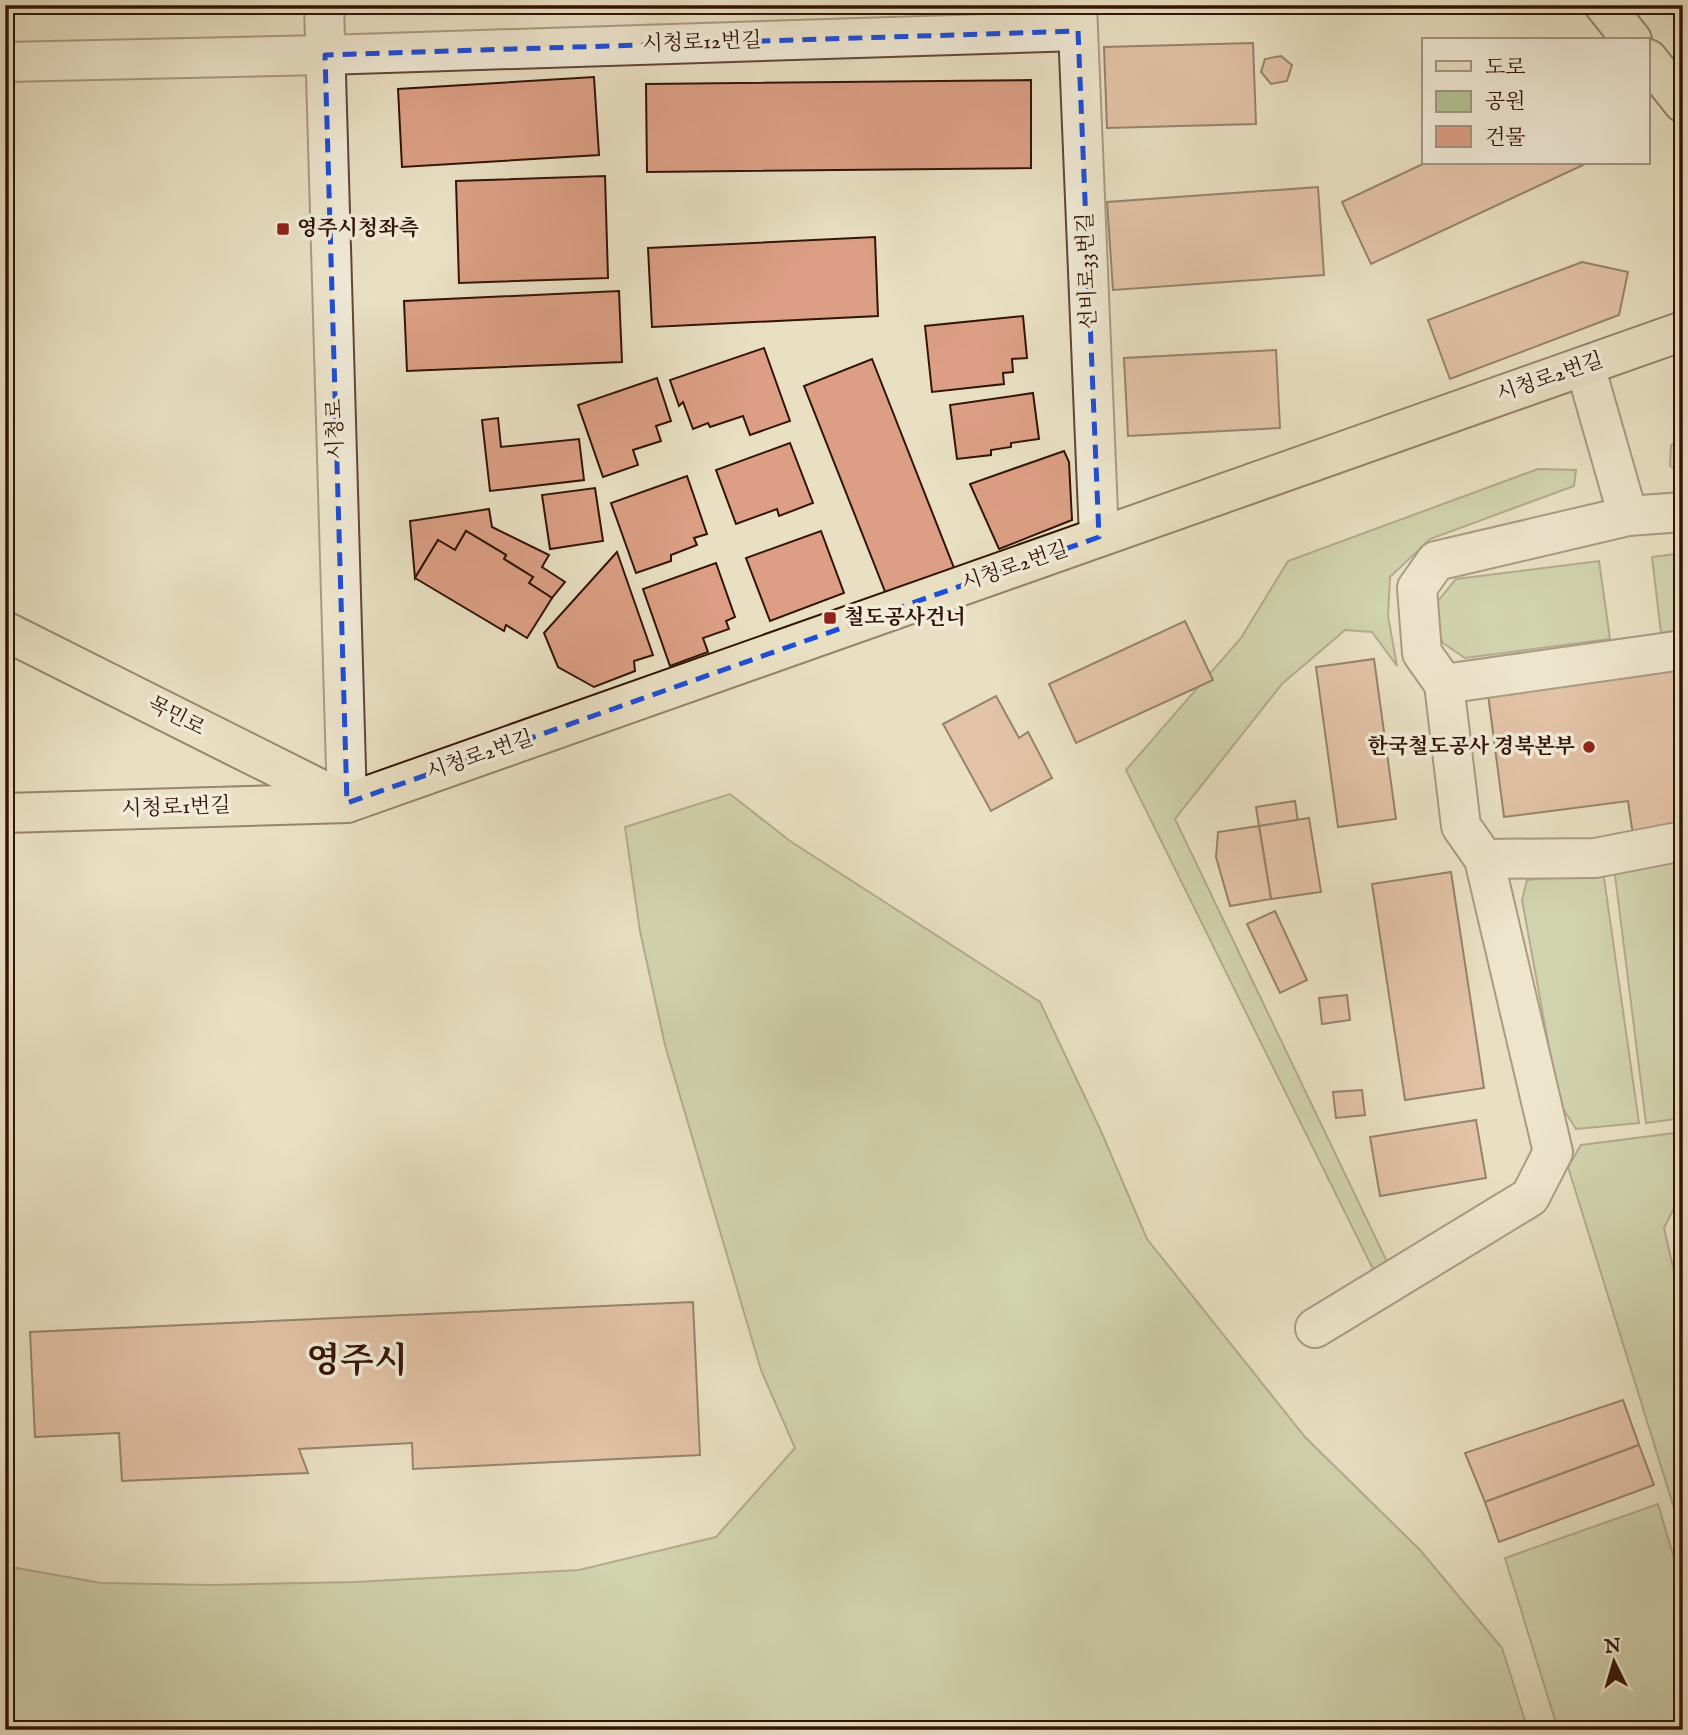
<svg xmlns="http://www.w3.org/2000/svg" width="1688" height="1735" viewBox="0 0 1688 1735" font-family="'IM FELL English','Noto Serif KR',serif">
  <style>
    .green { fill: #b4c395; stroke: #736c4e; stroke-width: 2 }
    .building { fill: #dc9f85; stroke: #321406; stroke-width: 2 }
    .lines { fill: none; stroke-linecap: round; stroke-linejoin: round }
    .minor-casing { stroke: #604735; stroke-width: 42 }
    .major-casing { stroke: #321406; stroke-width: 42 }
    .minor { stroke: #f1ebd8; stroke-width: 38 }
    .major { stroke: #e9e0c3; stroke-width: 38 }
    .marked { fill: none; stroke: #1d4ed8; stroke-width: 5; stroke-dasharray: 14 9; stroke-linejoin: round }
    .poi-dot { fill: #8f2418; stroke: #f1ebd8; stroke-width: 2.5 }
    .labels { text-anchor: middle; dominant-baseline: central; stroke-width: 7; stroke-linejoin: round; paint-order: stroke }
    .street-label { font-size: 21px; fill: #321406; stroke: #f1ebd8 }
    .poi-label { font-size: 21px; font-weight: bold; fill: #321406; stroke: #f1ebd8; text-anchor: start }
    .town-label { font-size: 35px; font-weight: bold; fill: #321406; stroke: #f1ebd8 }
  </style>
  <rect width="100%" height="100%" fill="#e9e0c3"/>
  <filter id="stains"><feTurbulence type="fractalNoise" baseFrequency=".00286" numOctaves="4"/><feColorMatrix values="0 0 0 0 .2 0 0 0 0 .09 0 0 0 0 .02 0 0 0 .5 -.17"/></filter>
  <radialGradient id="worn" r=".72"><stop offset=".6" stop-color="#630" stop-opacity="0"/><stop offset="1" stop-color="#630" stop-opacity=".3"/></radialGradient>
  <g class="green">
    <polygon points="1683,440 1683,474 1670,466 1671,445"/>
    <polygon points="1538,469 1576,470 1574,486 1430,539 1390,577 1388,616 1397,666 1372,632 1345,630 1282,684 1175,819 1389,1266 1376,1275 1126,770 1241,638 1288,561"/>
    <polygon points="1683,553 1683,629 1661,633 1652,557"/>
    <polygon points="1599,561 1610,639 1465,658 1443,643 1434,625 1437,602 1456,579"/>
    <polygon points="730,794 790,841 1040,1002 1101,1131 1147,1239 1305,1437 1420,1550 1502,1648 1528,1730 5,1730 5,1566 101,1583 212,1585 355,1582 579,1570 716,1537 795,1448 761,1370 665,1045 640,931 625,827"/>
    <polygon points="1683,854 1683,1118 1646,1123 1614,867"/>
    <polygon points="1603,871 1639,1123 1576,1129 1559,1102 1522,900 1527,880"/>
    <polygon points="1683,1132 1683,1207 1674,1208 1664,1228 1683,1311 1683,1537 1568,1167 1581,1145"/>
    <polygon points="1658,1504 1683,1589 1683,1730 1558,1730 1505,1558"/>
  </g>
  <g class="building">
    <polygon points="472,5 507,5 507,6 472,8"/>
    <polygon points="903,5 1016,5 1012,8 904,12"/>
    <polygon points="1253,43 1256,124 1107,128 1104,47"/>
    <polygon points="1281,56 1292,65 1287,81 1271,84 1261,72 1265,59"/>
    <polygon points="594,77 599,155 402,167 398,89"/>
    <polygon points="1031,80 1031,168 647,172 646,84"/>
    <polygon points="1425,163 1582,163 1583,165 1371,264 1342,202"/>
    <polygon points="605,176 608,278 459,283 456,181"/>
    <polygon points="1318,187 1324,275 1113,290 1107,202"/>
    <polygon points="875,237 878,316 652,327 648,248"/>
    <polygon points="1582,262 1628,272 1619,315 1450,379 1428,320"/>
    <polygon points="619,291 622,362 407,371 404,301"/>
    <polygon points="1023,316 1027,358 1012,359 1013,372 1003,373 1004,384 932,392 925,326"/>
    <polygon points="764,348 790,421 750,435 743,416 710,427 708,423 693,429 683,402 679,406 670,380"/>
    <polygon points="1276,350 1280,428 1128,436 1124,358"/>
    <polygon points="872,359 954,568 886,594 804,386"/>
    <polygon points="657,378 671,421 656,426 661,441 633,450 638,465 603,477 578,405"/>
    <polygon points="1033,393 1039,439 1011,443 1011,447 991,450 991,455 957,459 950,405"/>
    <polygon points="498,418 501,447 579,439 584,480 490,491 482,420"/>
    <polygon points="790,443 813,503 779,516 777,509 736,524 716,470"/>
    <polygon points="1064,451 1069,462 1072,520 999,549 970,484"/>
    <polygon points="687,476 707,534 694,538 697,545 671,555 671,561 636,573 611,503"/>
    <polygon points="595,488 603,541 550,549 542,495"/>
    <polygon points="489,509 492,527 549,555 542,567 565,582 552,598 529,583 533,577 504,559 506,555 466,531 455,550 438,540 415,578 410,521"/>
    <polygon points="466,531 506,555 504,559 533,577 529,583 552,598 527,638 506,625 504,631 415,578 438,540 455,550"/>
    <polygon points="821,531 844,593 770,621 746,558"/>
    <polygon points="617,552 653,655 634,661 635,671 594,687 558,667 544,633"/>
    <polygon points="716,563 735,617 726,621 729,629 703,638 708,652 670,666 643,589"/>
    <polygon points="1185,621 1213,680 1076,743 1049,684"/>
    <polygon points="1374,659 1396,819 1338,827 1316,667"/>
    <polygon points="1683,668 1683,828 1633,835 1628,801 1504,817 1488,694"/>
    <polygon points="996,696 1019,738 1028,732 1052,778 991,811 943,724"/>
    <polygon points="1295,801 1298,821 1259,826 1256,807"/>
    <polygon points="1309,818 1321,892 1271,899 1259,826"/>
    <polygon points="1259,826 1271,899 1230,906 1216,857 1218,832"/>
    <polygon points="1451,872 1484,1088 1405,1100 1372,884"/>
    <polygon points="1275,911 1307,980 1280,993 1247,924"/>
    <polygon points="1347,995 1350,1020 1322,1024 1319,998"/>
    <polygon points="1362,1090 1365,1115 1336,1118 1333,1092"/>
    <polygon points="1476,1120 1486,1178 1380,1196 1370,1137"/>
    <polygon points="693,1302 700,1455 413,1469 412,1443 299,1449 308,1473 122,1481 119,1433 35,1437 30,1332"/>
    <polygon points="1623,1400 1639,1445 1485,1502 1465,1453"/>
    <polygon points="1639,1445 1654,1485 1499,1542 1485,1502"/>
  </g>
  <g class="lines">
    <g class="minor-casing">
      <g id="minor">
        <polyline points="324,5 347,803"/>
        <polyline points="1077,5 1099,537"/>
        <polyline points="5,62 325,55 1078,31"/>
        <polyline points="1628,516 1683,512"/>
        <polyline points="1444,684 1683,650"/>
        <polyline points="1484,859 1595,858 1683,841"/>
        <polyline points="1315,1328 1530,1197 1553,1152 1484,859 1461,826 1444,684 1422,653 1417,588 1436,561 1628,516 1585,366"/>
      </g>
    </g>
    <g class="major-casing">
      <g id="major">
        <polyline points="1604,5 1632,40"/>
        <polyline points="1648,59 1683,103"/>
        <polyline points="5,631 342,800"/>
        <polyline points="5,813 347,803 1683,331"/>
      </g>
    </g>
    <use href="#minor" class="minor"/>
    <use href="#major" class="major"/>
  </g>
  <path d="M0 0H1688V1735H0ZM1078 31 1099 537 347 803 325 55Z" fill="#e9e0c3" fill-opacity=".55" fill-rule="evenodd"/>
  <path class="marked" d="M1078 31 1099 537 347 803 325 55Z"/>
  <g class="poi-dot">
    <rect x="276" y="222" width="14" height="14" rx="3.5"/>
    <rect x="823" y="611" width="14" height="14" rx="3.5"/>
    <circle cx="1589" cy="747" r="7"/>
  </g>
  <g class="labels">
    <g class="street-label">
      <text transform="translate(702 43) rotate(-2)">시청로12번길</text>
      <text transform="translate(1088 271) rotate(-92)">선비로33번길</text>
      <text transform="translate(1550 378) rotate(-19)">시청로2번길</text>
      <text transform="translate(336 429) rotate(-92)">시청로</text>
      <text transform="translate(1015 567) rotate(-19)">시청로2번길</text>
      <text transform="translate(176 717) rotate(27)">목민로</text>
      <text transform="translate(480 756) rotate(-19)">시청로2번길</text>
      <text transform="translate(176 808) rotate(-2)">시청로1번길</text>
    </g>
    <g class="poi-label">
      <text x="297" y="229">영주시청좌측</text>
      <text x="844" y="618">철도공사건너</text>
      <text x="1575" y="747" text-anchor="end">한국철도공사 경북본부</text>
    </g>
    <g class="town-label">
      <text x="357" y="1362">영주시</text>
    </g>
  </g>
  <rect width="1688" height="1735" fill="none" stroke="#e9e0c3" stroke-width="28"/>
  <rect x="7" y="7" width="1674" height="1721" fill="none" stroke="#321406" stroke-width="3.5"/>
  <rect x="14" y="14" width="1660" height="1707" fill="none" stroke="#321406" stroke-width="2"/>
  <rect x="1422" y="38" width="228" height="126" fill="#f1ebd8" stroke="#a59584" stroke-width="2"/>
  <rect x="1436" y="61" width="35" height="10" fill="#e9e0c3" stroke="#a59584" stroke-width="2"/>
  <text x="1485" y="74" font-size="21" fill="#321406">도로</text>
  <rect x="1436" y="91" width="35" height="21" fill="#b4c395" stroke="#a59584" stroke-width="2"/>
  <text x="1485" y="108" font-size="21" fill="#321406">공원</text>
  <rect x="1436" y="126" width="35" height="21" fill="#dc9f85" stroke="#a59584" stroke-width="2"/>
  <text x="1485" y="144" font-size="21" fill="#321406">건물</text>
  <g transform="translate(1614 1662) rotate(355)" stroke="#f1ebd8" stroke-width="5" paint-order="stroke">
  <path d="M0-5L12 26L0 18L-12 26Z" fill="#321406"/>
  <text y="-10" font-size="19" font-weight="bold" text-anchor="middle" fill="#321406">N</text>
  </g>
  <rect width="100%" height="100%" filter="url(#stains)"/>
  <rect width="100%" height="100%" fill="url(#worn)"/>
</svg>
